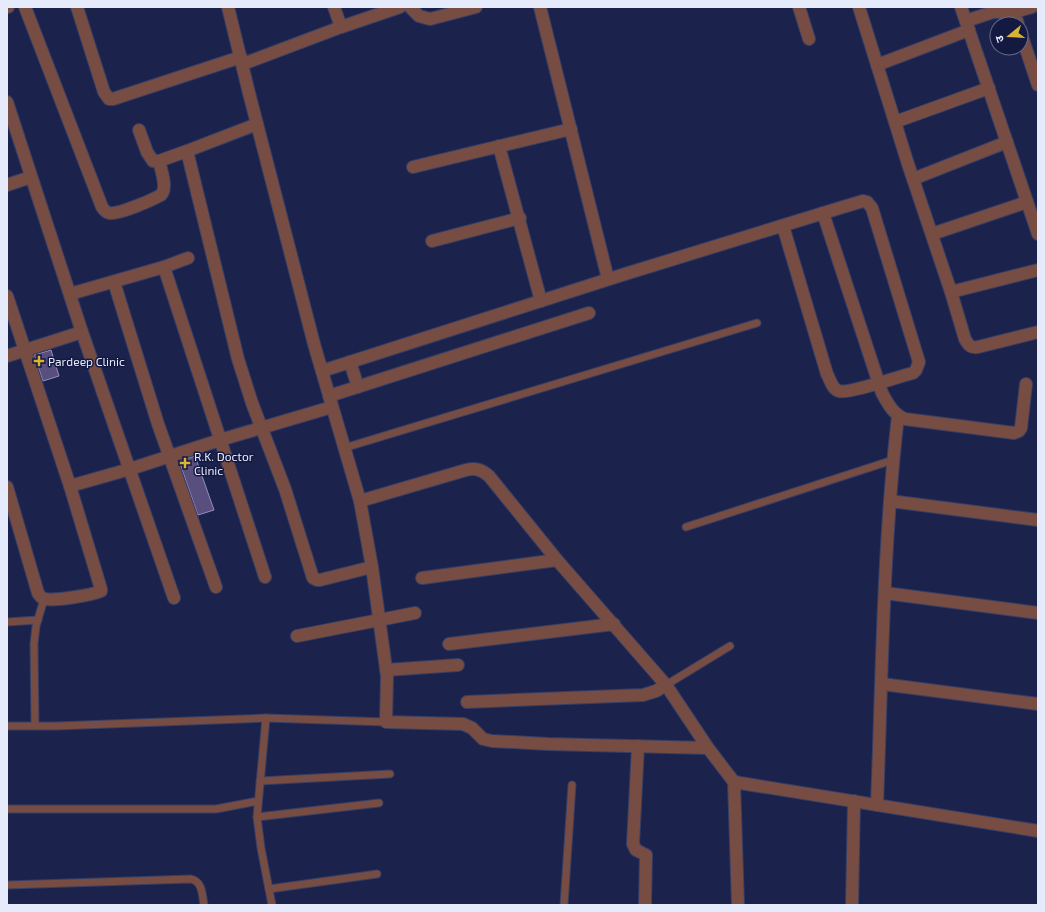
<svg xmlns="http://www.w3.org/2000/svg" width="1045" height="912" viewBox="0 0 1045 912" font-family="'Exo 2','Noto Sans Devanagari',sans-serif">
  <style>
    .building { fill: #594f7f; stroke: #968dc1 }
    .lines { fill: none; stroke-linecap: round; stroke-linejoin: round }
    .service-casing { stroke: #373f65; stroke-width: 9 }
    .minor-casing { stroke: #373f65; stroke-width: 14 }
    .service { stroke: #774c42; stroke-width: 7 }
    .minor { stroke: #774c42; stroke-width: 12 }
    .poi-dot { fill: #d8b434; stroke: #131941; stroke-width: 1.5 }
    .labels { text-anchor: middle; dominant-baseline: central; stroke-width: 3; stroke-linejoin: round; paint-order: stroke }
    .poi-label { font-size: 12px; fill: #e6ebfb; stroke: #131941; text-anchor: start }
  </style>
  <rect width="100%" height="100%" fill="#1b234d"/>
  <g class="building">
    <polygon points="51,350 59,376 43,381 34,355"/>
    <polygon points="195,456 214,510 198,515 179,461"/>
  </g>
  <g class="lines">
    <g class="service-casing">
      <g id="service">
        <polyline points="344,448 757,323"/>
        <polyline points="686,527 893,460"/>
        <polyline points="7,622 38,620"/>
        <polyline points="666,685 730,646"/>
        <polyline points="266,718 257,817 261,848 272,905"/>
        <polyline points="35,725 34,644 36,626 44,599"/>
        <polyline points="7,726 56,726 266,718 386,722"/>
        <polyline points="260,781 390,774"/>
        <polyline points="7,809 216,809 258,801"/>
        <polyline points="257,817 379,803"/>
        <path d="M7 885 191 879C203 882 202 895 204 905"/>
        <polyline points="269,889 377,874"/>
        <polyline points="564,905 572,785"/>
      </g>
    </g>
    <g class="minor-casing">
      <g id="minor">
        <polyline points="7,7 8,7"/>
        <path d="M25 7 102 207C104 210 105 212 109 213 118 215 152 200 161 195 168 188 161 170 159 161"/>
        <polyline points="77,7 104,92 109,99 113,99 241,57"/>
        <path d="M228 7 249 93 314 344 360 501 466 470C475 468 481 469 489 476L557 560 666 685 708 748 734 782 738 905"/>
        <polyline points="334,7 341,27"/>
        <polyline points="410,7 419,16 430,19 476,7"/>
        <polyline points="540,7 608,279"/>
        <polyline points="799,7 809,39"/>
        <path d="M859 7 908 164 951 292 965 339C969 346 971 348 978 347L1038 332"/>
        <polyline points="961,7 1038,234"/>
        <polyline points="1014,12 1018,24"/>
        <polyline points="966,21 993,12 1014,12 1032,7"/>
        <polyline points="1021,34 1038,85"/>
        <polyline points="243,64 341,27 400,7"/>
        <polyline points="877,65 969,30"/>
        <polyline points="7,102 82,332 174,598"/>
        <polyline points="895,122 989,88"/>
        <polyline points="257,124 187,151 238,359 252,403 285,489 313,578 317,580 320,580 372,567"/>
        <polyline points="139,130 147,152 153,161 159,161 187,151"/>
        <polyline points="499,146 541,301"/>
        <polyline points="413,167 571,129"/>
        <polyline points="913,179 1007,142"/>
        <polyline points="7,185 31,177"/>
        <path d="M823 213 882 393C888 404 893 414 905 419L1014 433 1019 431 1021 428 1026 384"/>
        <polyline points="932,234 1027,202"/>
        <polyline points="432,241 520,218"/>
        <polyline points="164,267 265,577"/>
        <polyline points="114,282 158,424 216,587"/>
        <polyline points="951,292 1038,270"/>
        <polyline points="70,294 164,267 188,258"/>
        <path d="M7 296 70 486 101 589V591C93 595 54 601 46 599 42 599 40 596 38 593L7 487"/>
        <polyline points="7,356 82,332"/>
        <polyline points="350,362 358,387"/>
        <path d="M322 371 625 274 843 207 863 201 867 202 872 208 919 362 916 370 913 373C900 376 849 394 839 391 832 389 830 379 827 374L783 226"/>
        <polyline points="329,396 589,313"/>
        <polyline points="70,486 130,469 220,440 332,407"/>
        <polyline points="360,501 372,567 387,676 386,722 463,724 472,728 483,739 492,741 548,744 708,748"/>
        <polyline points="890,501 1038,520"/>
        <polyline points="422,578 557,560"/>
        <polyline points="885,593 1038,613"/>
        <polyline points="297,636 415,613"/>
        <polyline points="449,644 614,624"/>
        <polyline points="386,670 458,665"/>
        <polyline points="882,684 1038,704"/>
        <polyline points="467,702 643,695 656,691 666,685"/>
        <polyline points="638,746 633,844 636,850 646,855 645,905"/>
        <polyline points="734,782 1038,831"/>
        <path d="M877 805C882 675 883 545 898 416"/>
        <polyline points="852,905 854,801"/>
      </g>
    </g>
    <use href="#service" class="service"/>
    <use href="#minor" class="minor"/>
  </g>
  <g class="poi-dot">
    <path d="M37 355h4v4h4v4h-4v4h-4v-4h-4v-4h4z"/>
    <path d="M183 457h4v4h4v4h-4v4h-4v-4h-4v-4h4z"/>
  </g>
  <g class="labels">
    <g class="poi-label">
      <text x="48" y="361">Pardeep Clinic</text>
      <text x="194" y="456">R.K. Doctor<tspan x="194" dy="14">Clinic</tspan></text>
    </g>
  </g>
  <rect width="1045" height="912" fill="none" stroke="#e6ebfb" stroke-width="16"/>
  <g transform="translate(1009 36) rotate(252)"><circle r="19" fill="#131941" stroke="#676d8b"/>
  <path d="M0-3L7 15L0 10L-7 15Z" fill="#d8b434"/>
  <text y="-6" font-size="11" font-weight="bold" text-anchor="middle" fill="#e6ebfb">उ</text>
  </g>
</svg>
